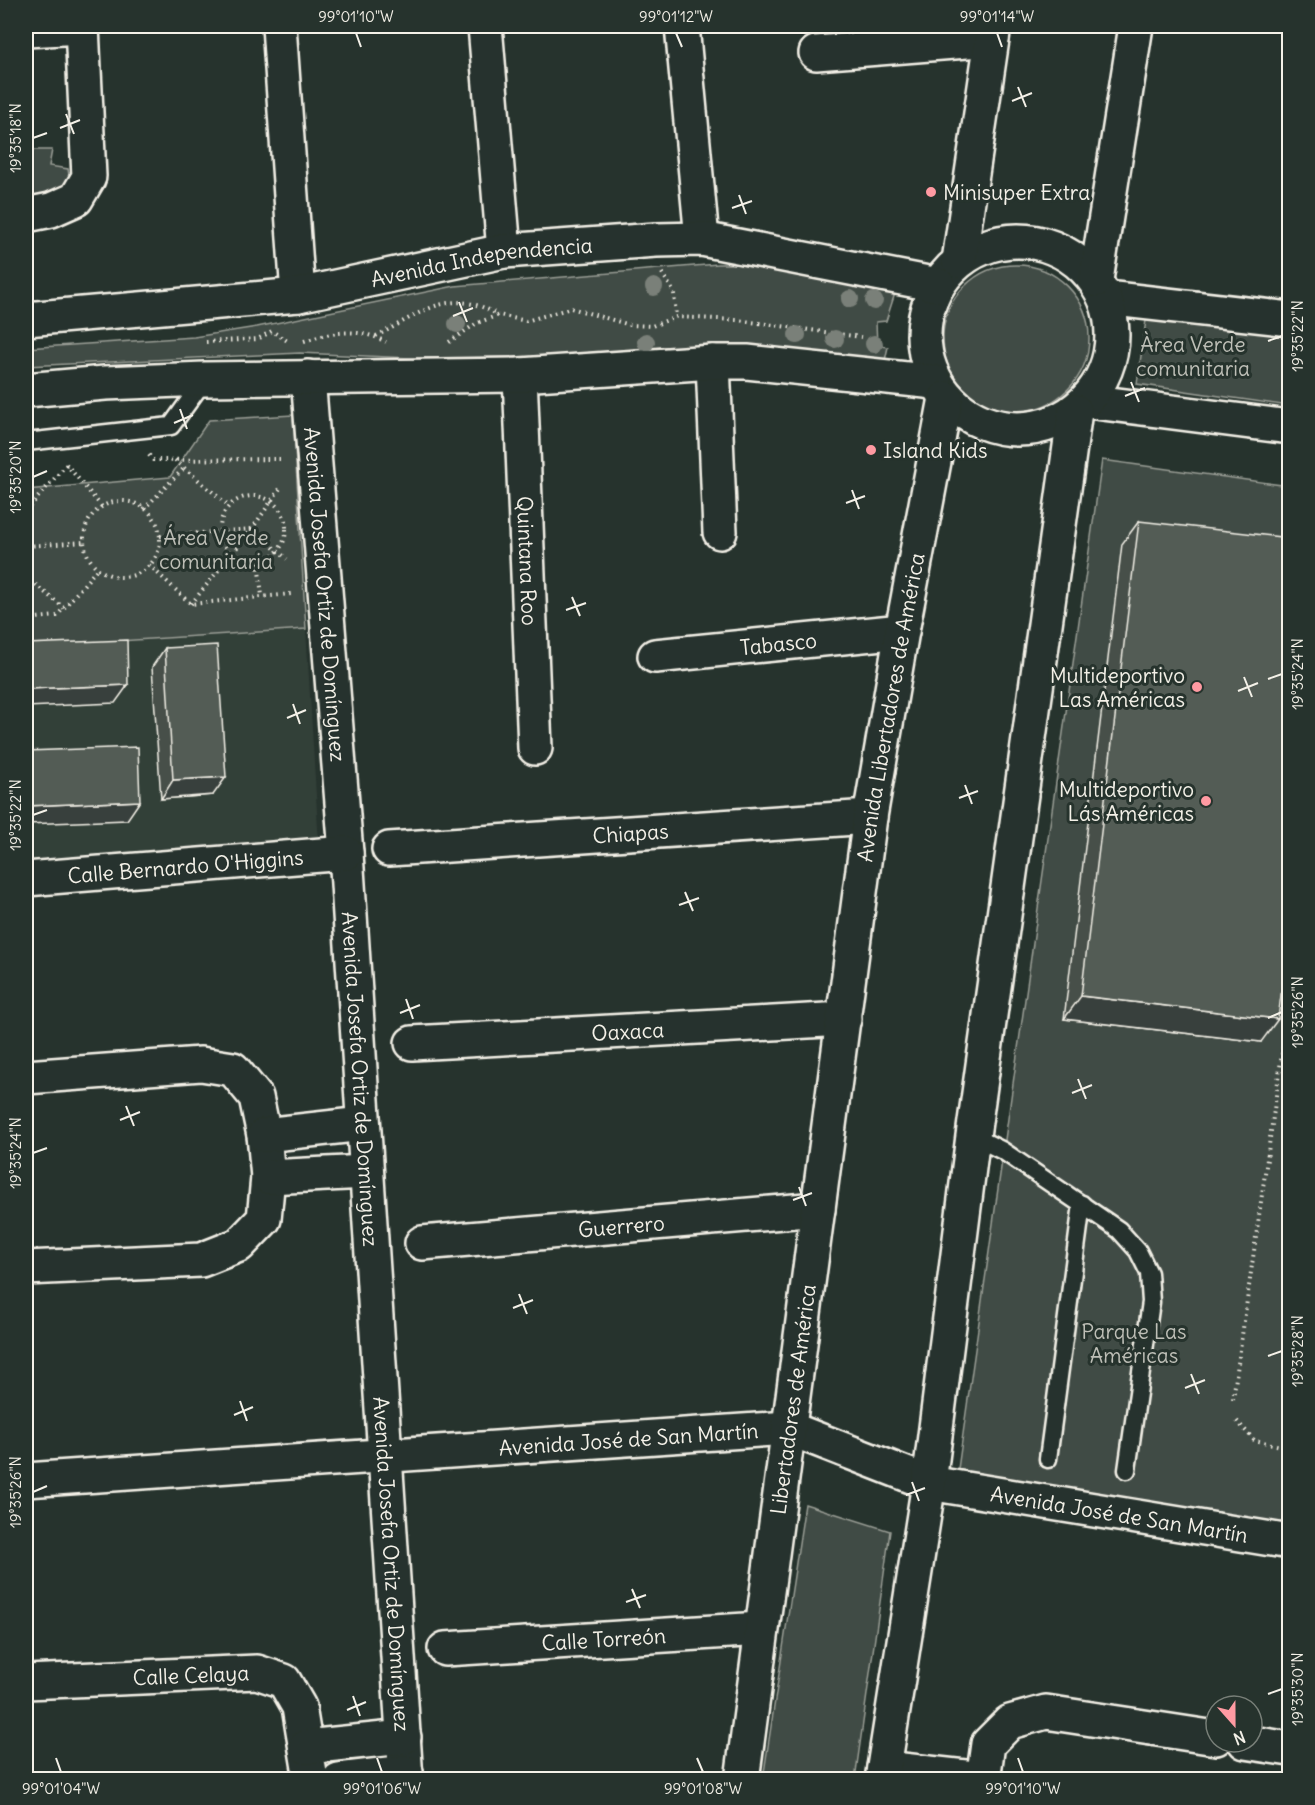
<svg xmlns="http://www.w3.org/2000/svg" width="1315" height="1805" viewBox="0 0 1315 1805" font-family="Delius,sans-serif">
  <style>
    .built { fill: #333f39 }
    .green { fill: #414b45; stroke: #9a9e96; stroke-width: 1.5 }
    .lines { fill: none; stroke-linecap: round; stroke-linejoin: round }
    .service-casing { stroke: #f4f1e8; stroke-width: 21 }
    .minor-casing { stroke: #f4f1e8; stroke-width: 38 }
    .secondary-casing { stroke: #f4f1e8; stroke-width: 38 }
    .path { stroke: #f4f1e8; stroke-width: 4; stroke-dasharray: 1.5 4.5; stroke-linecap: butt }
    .service { stroke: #26332d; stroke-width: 16 }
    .minor { stroke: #26332d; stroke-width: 33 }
    .secondary { stroke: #26332d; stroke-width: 33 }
    .tree { fill: #7a8079 }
    .wall { fill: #474f49; stroke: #f4f1e8; stroke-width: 1.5 }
    .shaded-wall { fill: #39403c; stroke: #f4f1e8; stroke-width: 1.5 }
    .building { fill: #525c55; stroke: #f4f1e8; stroke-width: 1.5 }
    .ticks { fill: none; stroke: #f4f1e8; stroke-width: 2 }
    .poi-dot { fill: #ff9aa2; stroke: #26332d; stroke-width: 2 }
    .labels { text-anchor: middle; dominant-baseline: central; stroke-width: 6; stroke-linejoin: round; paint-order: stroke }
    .poi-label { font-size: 21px; fill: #f4f1e8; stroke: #26332d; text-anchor: start }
    .street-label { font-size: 21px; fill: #f4f1e8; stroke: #26332d }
    .park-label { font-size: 21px; fill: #bebfb7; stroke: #26332d }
    .neatline { fill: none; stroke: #f4f1e8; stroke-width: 2 }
    .ticks-label { font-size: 15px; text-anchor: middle; fill: #f4f1e8 }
  </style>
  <rect width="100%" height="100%" fill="#26332d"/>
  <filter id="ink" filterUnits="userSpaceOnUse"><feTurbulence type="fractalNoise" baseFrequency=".0167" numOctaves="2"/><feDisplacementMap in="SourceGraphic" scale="12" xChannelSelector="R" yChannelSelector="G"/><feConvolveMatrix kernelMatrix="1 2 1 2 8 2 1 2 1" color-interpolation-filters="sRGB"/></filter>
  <g filter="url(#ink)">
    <polygon class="built" points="306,629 319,846 26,864 26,647"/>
    <g class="green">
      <polygon points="26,150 52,150 49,166 68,169 71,188 26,200"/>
      <polygon points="718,264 744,264 897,287 886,321 876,322 877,345 888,347 883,369 859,360 765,346 661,347 542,357 410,358 300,353 26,366 26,348 194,337 257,327 455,286"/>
      <circle cx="1016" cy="338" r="73"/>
      <polygon points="1147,313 1289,334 1289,406 1137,384"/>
      <polygon points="293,415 306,629 26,647 26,490 170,477 209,420"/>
      <polygon points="1102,460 1289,486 1289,1524 957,1476"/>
      <polygon points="805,1504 890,1531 855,1779 763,1779"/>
    </g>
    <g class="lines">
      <g class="service-casing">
        <g id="service">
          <polyline points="26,442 171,426 205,379"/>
          <polyline points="973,1136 1003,1151 1119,1230 1138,1251 1149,1273 1151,1302 1127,1470"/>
          <polyline points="1048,1459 1082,1204"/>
        </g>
      </g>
      <g class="minor-casing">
        <g id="minor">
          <polyline points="279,26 298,295"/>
          <polyline points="485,26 504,251"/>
          <polyline points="682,26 702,239"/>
          <polyline points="26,30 82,27"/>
          <polyline points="816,53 992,39"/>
          <polyline points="26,215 51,210 76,199 89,177 82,26"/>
          <polyline points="1106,298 1290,319"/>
          <polyline points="713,362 720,532"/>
          <path id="s1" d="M520 375 535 748"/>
          <path id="s2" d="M308 377 346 853 406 1780"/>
          <polyline points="1087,401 1290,427"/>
          <path id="s3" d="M655 656 902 631"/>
          <path id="s4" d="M389 849 870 817"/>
          <path id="s5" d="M26 879 346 853"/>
          <path id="s6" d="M412 1043 844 1019"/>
          <polyline points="26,1077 201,1064 233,1069 256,1097 264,1135 268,1177 264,1219 239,1245 201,1260 26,1268"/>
          <polyline points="264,1135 363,1124"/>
          <polyline points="268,1177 366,1172"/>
          <path id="s7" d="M422 1243 818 1209"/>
          <path id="s8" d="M26 1480 788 1428 929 1483 1290 1542"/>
          <path id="s9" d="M445 1649 761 1629"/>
          <path id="s10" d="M26 1682 257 1672 284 1681 299 1707 311 1780"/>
          <polyline points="1245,1742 1290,1749"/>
          <polyline points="306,1747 404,1737"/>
          <polyline points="884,1768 983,1779"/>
          <polyline points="339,1780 406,1772"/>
          <polyline points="983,1780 988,1744 1010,1722 1046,1712 1216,1738"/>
        </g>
      </g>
      <g class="secondary-casing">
        <g id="secondary">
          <circle cx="1018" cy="335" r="94"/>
          <polyline points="959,261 994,26"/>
          <polyline points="1096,280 1136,26"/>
          <path id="s11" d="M26 319 298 295 504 251 656 240 702 239 938 285"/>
          <polyline points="26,390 105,383 205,379 520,375 713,362 747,362 935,382"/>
          <path id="s12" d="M742 1780 870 817 902 631 946 398"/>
          <polyline points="882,1780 929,1483 973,1136 1075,411"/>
        </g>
      </g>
      <g class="path">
        <polyline points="662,273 674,292 676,317"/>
        <path d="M376 336C421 314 449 285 498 315"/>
        <path d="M304 341C334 332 357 327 386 342"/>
        <polyline points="206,342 258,339 272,331 289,342"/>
        <polyline points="449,342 477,323 499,315 526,321 571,308 630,325 652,326 676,317 737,320 861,337"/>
        <polyline points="149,455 153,460 280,459"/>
        <polyline points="175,460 229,506"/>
        <polyline points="66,464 102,507"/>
        <circle cx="253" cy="529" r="33"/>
        <circle cx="122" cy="539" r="38"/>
        <polyline points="144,509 184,468"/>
        <polyline points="26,511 67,464"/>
        <polyline points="160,536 252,529 287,559"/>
        <polyline points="26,539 26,556"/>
        <polyline points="27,546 84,542"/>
        <polyline points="258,562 262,596"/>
        <polyline points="149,565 191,604 291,594"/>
        <polyline points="26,577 64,608"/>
        <polyline points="191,604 252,529 281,487"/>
        <polyline points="26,619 57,616 98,568"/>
        <polyline points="1233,1399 1290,997"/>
        <polyline points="1237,1421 1254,1440 1290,1448"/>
      </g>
      <use href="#service" class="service"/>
      <use href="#minor" class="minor"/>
      <use href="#secondary" class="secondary"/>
    </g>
    <g class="tree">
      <circle cx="654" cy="287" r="9"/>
      <circle cx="850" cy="299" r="9"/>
      <circle cx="874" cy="301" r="9"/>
      <circle cx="457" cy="324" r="9"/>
      <circle cx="797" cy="335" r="9"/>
      <circle cx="835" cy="339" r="9"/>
      <circle cx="646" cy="342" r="9"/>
      <circle cx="874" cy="344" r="9"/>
    </g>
    <g class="wall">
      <polygon points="1139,521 1261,1042 1064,1019 1122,544"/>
      <polygon points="165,648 213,795 161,799 152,667"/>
    </g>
    <g class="shaded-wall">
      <polygon points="128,685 115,703 26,707 26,689"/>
      <polygon points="226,777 213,795 161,799 173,780"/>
      <polygon points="140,801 127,820 26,824 26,806"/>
      <polygon points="1081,996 1278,1019 1261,1042 1064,1019"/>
    </g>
    <g class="building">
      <polygon points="1139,521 1290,538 1290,924 1278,1019 1081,996"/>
      <polygon points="127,640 128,685 26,689 26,644"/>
      <polygon points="217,645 226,777 173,780 165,648"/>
      <polygon points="138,747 140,801 26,806 26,751"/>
    </g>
  </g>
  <path class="ticks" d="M356 33 361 47M676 33 682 47M997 33 1002 47M1018 87 1026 107M1012 101 1032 93M66 114 74 134M60 128 80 120M33 138 47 133M739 195 746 214M732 208 752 201M459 302 467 322M453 316 473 308M1268 341 1282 336M1131 382 1139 402M1125 396 1145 388M180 409 187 429M174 423 193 415M33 477 47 471M852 490 859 509M846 503 865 496M572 597 580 616M566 610 586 603M1244 677 1252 697M1268 679 1282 674M1238 691 1258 683M293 704 300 724M287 718 306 710M965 785 972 804M959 798 978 791M33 815 47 810M685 892 693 911M679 905 699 898M406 999 413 1019M400 1013 420 1005M1268 1018 1282 1012M1078 1079 1086 1099M1072 1093 1092 1085M126 1106 134 1126M120 1120 140 1112M33 1153 47 1148M799 1187 806 1206M793 1200 812 1193M519 1294 527 1314M513 1308 533 1300M1268 1356 1282 1351M1191 1374 1199 1394M1185 1388 1205 1380M240 1401 247 1421M234 1415 253 1407M912 1482 919 1501M33 1492 47 1486M906 1495 925 1488M632 1589 640 1608M626 1602 646 1595M1268 1694 1282 1689M353 1696 360 1716M347 1710 366 1702M56 1758 61 1772M377 1758 382 1772M697 1758 703 1772M1018 1758 1023 1772"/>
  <g class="poi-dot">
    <circle cx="931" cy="192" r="6"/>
    <circle cx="871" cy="450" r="6"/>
    <circle cx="1197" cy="687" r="6"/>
    <circle cx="1206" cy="801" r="6"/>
  </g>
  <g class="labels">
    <g class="poi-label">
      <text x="943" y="192">Minisuper Extra</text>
      <text x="883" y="450">Island Kids</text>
      <text x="1185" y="675" text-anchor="end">Multideportivo<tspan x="1185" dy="24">Las Américas</tspan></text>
      <text x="1194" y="789" text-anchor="end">Multideportivo<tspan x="1194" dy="24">Lás Américas</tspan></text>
    </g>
    <g class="street-label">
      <text stroke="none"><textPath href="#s11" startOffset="460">Avenida Independencia</textPath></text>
      <text stroke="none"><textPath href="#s1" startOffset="186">Quintana Roo</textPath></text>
      <text stroke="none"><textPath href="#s2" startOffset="218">Avenida Josefa Ortiz de Domínguez</textPath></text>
      <text stroke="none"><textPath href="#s3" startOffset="124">Tabasco</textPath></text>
      <text stroke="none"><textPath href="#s12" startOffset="1083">Avenida Libertadores de América</textPath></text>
      <text stroke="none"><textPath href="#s4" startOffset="242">Chiapas</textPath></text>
      <text stroke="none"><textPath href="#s5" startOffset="160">Calle Bernardo O'Higgins</textPath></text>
      <text stroke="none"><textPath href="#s6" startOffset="216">Oaxaca</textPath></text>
      <text stroke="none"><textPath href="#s2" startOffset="704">Avenida Josefa Ortiz de Domínguez</textPath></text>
      <text stroke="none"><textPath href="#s7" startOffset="200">Guerrero</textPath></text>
      <text stroke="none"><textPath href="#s12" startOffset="384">Libertadores de América</textPath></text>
      <text stroke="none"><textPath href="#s8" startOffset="604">Avenida José de San Martín</textPath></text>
      <text stroke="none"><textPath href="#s8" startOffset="1108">Avenida José de San Martín</textPath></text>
      <text stroke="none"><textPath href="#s2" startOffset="1190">Avenida Josefa Ortiz de Domínguez</textPath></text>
      <text stroke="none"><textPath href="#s9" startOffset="159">Calle Torreón</textPath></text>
      <text stroke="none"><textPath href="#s10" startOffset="165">Calle Celaya</textPath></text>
    </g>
    <g class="park-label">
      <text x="1193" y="344">Àrea Verde<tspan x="1193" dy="24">comunitaria</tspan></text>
      <text x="216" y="537">Área Verde<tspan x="216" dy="24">comunitaria</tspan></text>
      <text x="1134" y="1331">Parque Las<tspan x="1134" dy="24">Américas</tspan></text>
    </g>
  </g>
  <rect width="1315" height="1805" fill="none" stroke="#26332d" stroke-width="66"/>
  <g transform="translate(1234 1724) rotate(159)"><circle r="28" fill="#26332d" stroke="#787f78" stroke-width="1.5"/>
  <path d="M0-4.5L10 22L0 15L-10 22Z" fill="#ff9aa2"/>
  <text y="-9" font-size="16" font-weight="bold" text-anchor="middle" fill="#f4f1e8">N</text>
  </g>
  <rect x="33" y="33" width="1249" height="1739" class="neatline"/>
  <g class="ticks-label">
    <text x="356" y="22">99°01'10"W</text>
    <text x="676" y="22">99°01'12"W</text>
    <text x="997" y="22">99°01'14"W</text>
    <text transform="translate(16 138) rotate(-90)" y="5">19°35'18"N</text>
    <text transform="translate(1298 336) rotate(-90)" y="5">19°35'22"N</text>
    <text transform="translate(16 477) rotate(-90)" y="5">19°35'20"N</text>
    <text transform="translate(1298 674) rotate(-90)" y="5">19°35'24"N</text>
    <text transform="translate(16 815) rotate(-90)" y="5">19°35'22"N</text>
    <text transform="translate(1298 1012) rotate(-90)" y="5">19°35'26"N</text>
    <text transform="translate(16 1153) rotate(-90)" y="5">19°35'24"N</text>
    <text transform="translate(1298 1351) rotate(-90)" y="5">19°35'28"N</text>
    <text transform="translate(16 1492) rotate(-90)" y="5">19°35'26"N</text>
    <text transform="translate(1298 1689) rotate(-90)" y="5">19°35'30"N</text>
    <text x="61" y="1794">99°01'04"W</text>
    <text x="382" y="1794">99°01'06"W</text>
    <text x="703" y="1794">99°01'08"W</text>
    <text x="1023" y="1794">99°01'10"W</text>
  </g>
</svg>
